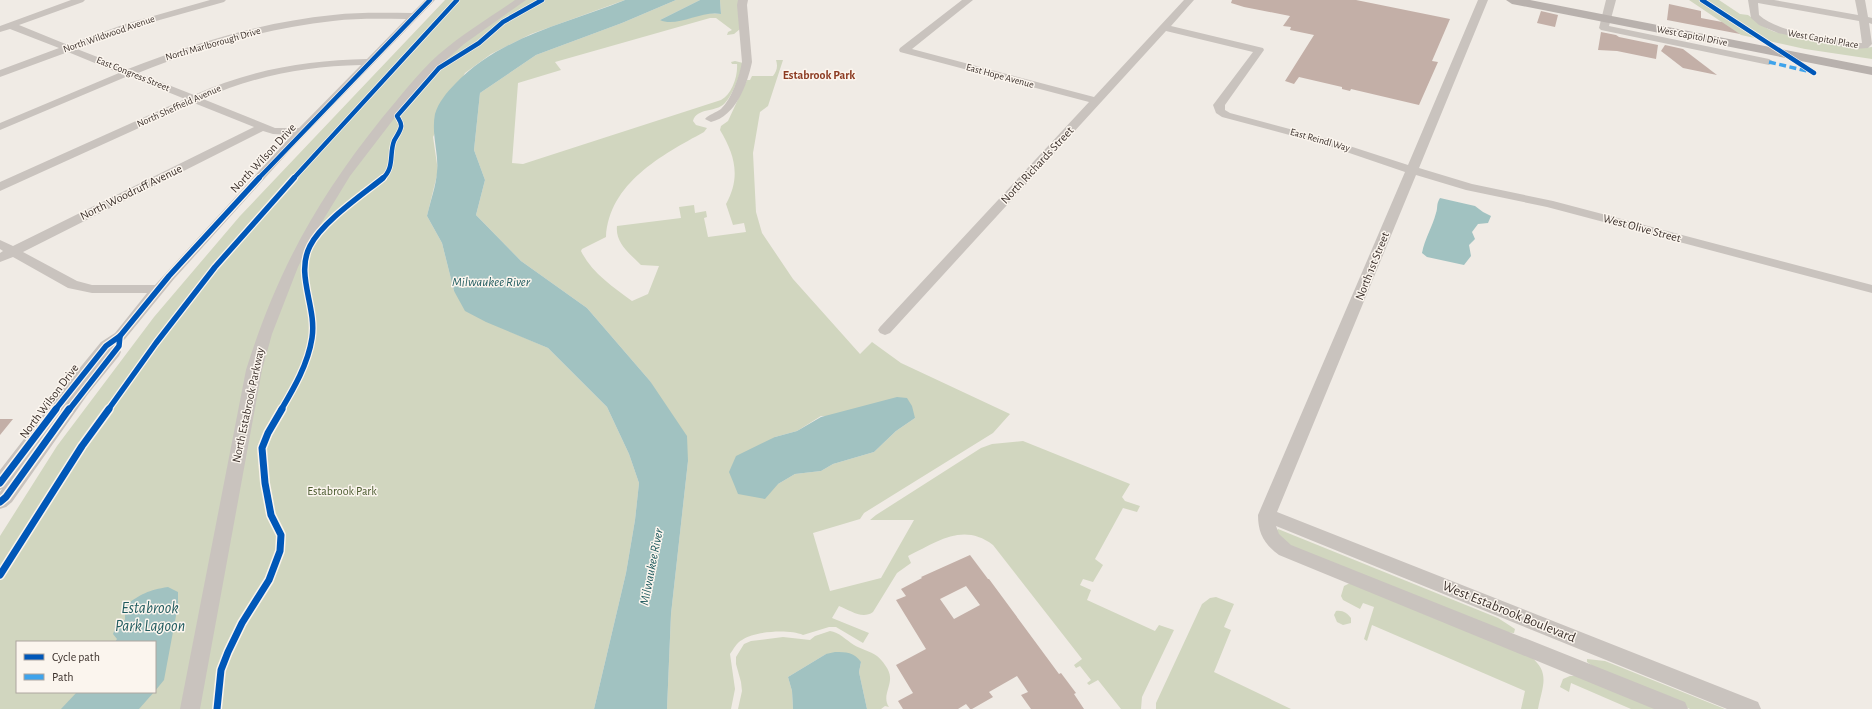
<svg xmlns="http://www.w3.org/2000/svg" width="1872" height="709" viewBox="0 0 1872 709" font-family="'Alegreya Sans',sans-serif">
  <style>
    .green { fill: #d1d6bf; fill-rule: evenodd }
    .water { fill: #a1c2c1 }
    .building { fill: #c3afa7; fill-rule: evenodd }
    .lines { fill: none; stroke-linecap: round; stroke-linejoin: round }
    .minor { fill: #c9c3be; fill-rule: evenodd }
    .major { fill: #b8b1ad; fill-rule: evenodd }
    .quiet { stroke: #3fa3eb; stroke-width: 3.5; stroke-dasharray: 7 3.5; stroke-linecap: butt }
    .cycleway-far2-casing { stroke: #fbf5ee; stroke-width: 6 }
    .cycleway-far1-casing { stroke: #fbf5ee; stroke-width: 8 }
    .cycleway-casing { stroke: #fbf5ee; stroke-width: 10 }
    .cycleway-far2 { stroke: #0057b8; stroke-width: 4.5 }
    .cycleway-far1 { stroke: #0057b8; stroke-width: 5.5 }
    .cycleway { stroke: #0057b8; stroke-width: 7 }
    .labels { text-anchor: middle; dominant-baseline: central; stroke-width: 3; stroke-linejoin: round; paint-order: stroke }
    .far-street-label { font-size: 10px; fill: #3b302b; stroke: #fbf5ee }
    .far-quarter-label { font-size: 12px; font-weight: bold; fill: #8c3b22; stroke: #fbf5ee }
    .street-label { font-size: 12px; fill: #3b302b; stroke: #fbf5ee }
    .park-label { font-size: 12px; fill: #4a5a2e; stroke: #fbf5ee }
    .water-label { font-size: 13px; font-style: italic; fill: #1f5a5e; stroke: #fbf5ee }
    .near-street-label { font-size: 14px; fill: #3b302b; stroke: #fbf5ee }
    .near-water-label { font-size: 16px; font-style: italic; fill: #1f5a5e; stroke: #fbf5ee }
  </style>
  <rect width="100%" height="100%" fill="#f0ebe5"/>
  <g class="green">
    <path d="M445 0H625L531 34 491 54 465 73 433 137 438 171 427 216 442 243 454 291 511 332 548 348 607 407 629 454 639 483 635 520 626 573 594 709H0V536L57 446 154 317 240 216ZM17 642H155V692H17Z"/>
    <path d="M676 0H700L660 20H682L707 13 721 14 720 0H738L740 29 734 34 727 35 728 32 732 30 716 18H710L555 62 561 70 518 83 512 163 523 164 721 100C732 94 738 76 737 64H732L731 62 735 61 743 63C739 76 734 93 725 103 716 113 697 107 693 121L696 125 707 128 704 132C662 155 609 183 606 237L582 249 581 251C591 272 613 287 632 301L648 294 659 266 641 265C630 254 615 243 617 226L681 218 679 207 694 205 695 213 706 211 707 217 704 218 708 237 746 232 744 223 733 225 726 204C741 177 735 155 720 130L721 126 728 121 747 80H750L752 76H773C777 71 778 66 776 60H783L768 106 760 112 753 153 756 212 762 233 793 279 860 354 872 342 901 363 1010 414 993 433 864 513 860 519 813 533 830 591 881 578 914 520H870L876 515 981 448 992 444 1023 441 1130 484 1122 497 1125 501 1140 506 1137 512 1123 508 1095 559 1103 565 1093 582 1083 579 1080 585 1091 590 1087 600 1155 631 1159 625 1174 630 1142 697 1141 709H1121L1098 680 1089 685 1087 683 1091 680 1080 666 1076 668 1074 665 1082 659 993 545C963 522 937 542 908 556L911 563 897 573 873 612C862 620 850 610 839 606L832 618 869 633 863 643 836 627H829L803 635C789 629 755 631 742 640 737 642 733 650 730 654L735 689 731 709H667L671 614 688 461 650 381 587 308 521 261 476 215 485 180 474 150 480 93 536 55 622 23ZM821 416 915 418 896 431 874 452 833 464 821 471 795 474 778 484 775 437 797 431Z"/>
    <polygon points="1689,0 1719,0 1740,14 1748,15 1768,29 1775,32 1864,48 1872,47 1872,59 1805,49 1741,35"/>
    <polygon points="1278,529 1498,618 1515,629 1514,633 1501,632 1293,548 1276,532"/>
    <path d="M1350 583 1531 657C1551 673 1542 687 1538 709H1521L1525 691 1372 625 1367 641 1364 639 1374 607 1363 603 1360 609 1343 600 1341 596 1344 586Z"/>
    <polygon points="1216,597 1234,604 1224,627 1231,630 1214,672 1291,709 1156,709 1156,703 1202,604 1210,598"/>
    <path d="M1336 611C1343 610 1347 613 1351 618V623L1343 625 1337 622 1334 615Z"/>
    <path d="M830 631C839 632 846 640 854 645 861 649 870 651 877 656 882 660 890 670 890 677 891 687 882 697 889 707L885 706 881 709H867L859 672 861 662 826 654 788 677 792 691 793 709H738L742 691 741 682 736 664V657L744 644 751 641 783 637 810 640 815 636Z"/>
    <polygon points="1587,659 1605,661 1725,709 1690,709 1604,674 1587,662"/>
    <polygon points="1570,676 1576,676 1658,709 1631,709 1571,683 1569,692 1560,687 1563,679"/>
  </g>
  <g class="water">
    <path d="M625 0H676L622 23 536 55 480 93 474 150 485 180 476 215 521 261 587 308 650 381 687 436 688 461 671 614 667 709H594L626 573 635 520 639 483 629 454 607 407 548 348 486 322 465 311 454 291 442 243 427 216C430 202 436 186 437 172 439 153 431 134 435 114 438 103 447 92 455 84 501 36 566 24 625 0Z"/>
    <path d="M700 0H720L721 14C702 10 676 28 660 20Z"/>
    <path d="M1440 198 1475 206 1483 212 1491 216 1488 223 1478 224 1472 232 1475 239 1469 245 1471 256 1464 265 1427 257 1422 253C1425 238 1432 228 1436 213 1438 208 1436 204 1440 198Z"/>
    <polygon points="897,397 907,398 912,406 915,418 896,431 874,452 833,464 821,471 795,474 778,484 765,499 738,494 729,472 736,456 775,437 797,431 821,417"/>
    <path d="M168 587 178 592V605L164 680 155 691V642H115L117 639 113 634 117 624 125 620V606C140 594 149 590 168 587Z"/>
    <path d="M835 652C846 652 854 652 861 662L859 672 867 709H793L792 691 788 677 826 654Z"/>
    <polygon points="77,692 154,692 139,709 61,709"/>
  </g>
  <g class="building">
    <polygon points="1232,0 1356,0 1450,19 1432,61 1438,62 1419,105 1351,89 1350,91 1342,89 1342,87 1299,77 1294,84 1285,81 1314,35 1290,30 1291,27 1283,26 1290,16 1244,7 1231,3"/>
    <polygon points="1669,4 1701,11 1701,18 1722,22 1740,34 1667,20"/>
    <polygon points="1541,11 1558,15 1555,27 1537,23"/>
    <polygon points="1601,32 1616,35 1619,37 1658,45 1656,59 1617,51 1598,50"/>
    <polygon points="1665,45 1683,49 1717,75 1683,68 1661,51"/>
    <polygon points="0,419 13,419 0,435"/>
    <path d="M970 555 988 579H989L1059 674 1061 673 1076 693 1074 694 1084 709H1031L1021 695 1028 692 1017 676 989 692 993 697 972 709H970L966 704 958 709H903L898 701 913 693 896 665 926 649 896 600 906 596 901 589 922 578 921 577ZM966 586 980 605 954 619 940 599Z"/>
  </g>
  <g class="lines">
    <g class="minor">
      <path d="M71 0H85L83 2 19 25 68 45 125 24 210 0H226L224 2 131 28 77 49 128 69C194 43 262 22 333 15 359 12 386 13 412 13L425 0H435L292 148 174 279 125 339 115 347 119 348 121 352 119 356 88 394 12 502 6 507 0 509V492L2 489 0 490V470L65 386 101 342 115 333 147 293H92L68 288 13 257 0 262V253L3 251 0 249V240L13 246 254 127 194 103 0 191V182L185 99 128 76 0 130V123L119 73 68 52 0 77V70L59 48 10 29 0 32V26ZM406 19 367 59C307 60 249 70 194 95L138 73C201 48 266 28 333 21 358 18 382 19 406 19ZM361 65 299 128H275L203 99C253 76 306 66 361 65ZM263 131 273 134 292 135 155 285H92L77 281 23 252Z"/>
      <path d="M515 0H526L464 44 439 66 406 103 350 176 314 235 298 267 272 334 262 370 200 709H180L246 370C277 271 317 199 382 118 400 97 417 74 438 55 462 34 489 18 515 0Z"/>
      <path d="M738 0H748L747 5 752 62C747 85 736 116 711 122L705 119C709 114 716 113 721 109 732 98 739 77 742 62L737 5Z"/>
      <path d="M962 0H973L912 49 1094 97 1184 0H1194L1171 26 1263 48 1264 50 1225 105V110L1230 113 1331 140 1408 165 1478 0H1488L1419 168 1472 184 1553 201 1872 285V293L1547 207 1466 190 1416 175 1277 512 1758 702 1761 709H1727L1276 526 1279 534 1291 545 1685 702 1688 709H1654L1279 555C1264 544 1258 533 1258 515L1405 172 1323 144 1222 117 1216 113 1213 105 1253 52 1166 31 890 333 885 335 880 333 878 330 880 327 1089 102 900 52 899 50 900 48Z"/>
      <polygon points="1606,0 1616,0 1609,26 1769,59 1774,62 1769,65 1601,30 1599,28"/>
      <path d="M1748 0H1774L1858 15 1855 0H1865L1868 17 1872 18V24L1869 23 1872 44 1868 48 1854 49 1778 33 1759 25 1751 18ZM1758 3 1859 21 1862 43H1854C1827 37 1779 33 1759 15Z"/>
    </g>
    <polygon class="major" points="1506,0 1530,0 1872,67 1872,75 1512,4"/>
    <polyline class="quiet" points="1769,62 1807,71"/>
    <g class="cycleway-far2-casing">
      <g id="cycleway-far2">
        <polyline points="1702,0 1814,73"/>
        <polyline points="258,179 430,0"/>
        <polyline points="293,179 457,0"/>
        <path d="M382 179C395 168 389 154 394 141 396 137 400 132 401 127 402 123 399 120 397 116L439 68 479 43 503 22 542 0"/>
      </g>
    </g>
    <g class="cycleway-far1-casing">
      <g id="cycleway-far1">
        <polyline points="55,410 106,346 120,336 169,276 259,178"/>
        <polyline points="69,410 119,346 120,336"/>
        <polyline points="108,410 156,343 215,267 294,178"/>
        <path d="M281 410C294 388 308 364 312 338 317 307 295 275 310 246 322 222 362 195 383 178"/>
      </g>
    </g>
    <g class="cycleway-casing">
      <g id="cycleway">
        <polyline points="0,483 56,409"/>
        <polyline points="0,502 6,497 69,409"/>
        <polyline points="0,575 82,446 109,409"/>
        <polyline points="217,709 221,670 228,652 242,623 269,580 280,551 281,535 271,515 265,483 262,448 268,433 282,409"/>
      </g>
    </g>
    <use href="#cycleway-far2" class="cycleway-far2"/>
    <use href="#cycleway-far1" class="cycleway-far1"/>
    <use href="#cycleway" class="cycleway"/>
  </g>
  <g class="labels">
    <g class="far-street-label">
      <text transform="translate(109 34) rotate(-19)">North Wildwood Avenue</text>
      <text transform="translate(1692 36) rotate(11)">West Capitol Drive</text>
      <text transform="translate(1823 39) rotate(10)">West Capitol Place</text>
      <text transform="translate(213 44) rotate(-16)">North Marlborough Drive</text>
      <text transform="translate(133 74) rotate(22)">East Congress Street</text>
      <text transform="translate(1000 76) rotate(15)">East Hope Avenue</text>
      <text transform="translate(179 106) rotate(-24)">North Sheffield Avenue</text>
      <text transform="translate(1320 140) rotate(16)">East Reindl Way</text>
    </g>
    <g class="far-quarter-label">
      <text x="819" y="75">Estabrook Park</text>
    </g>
    <g class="street-label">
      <text transform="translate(263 158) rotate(-47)">North Wilson Drive</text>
      <text transform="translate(1037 165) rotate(-47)">North Richards Street</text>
      <text transform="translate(131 192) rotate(-26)">North Woodruff Avenue</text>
      <text transform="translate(1642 228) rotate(15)">West Olive Street</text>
      <text transform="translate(1372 266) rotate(-68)">North 1st Street</text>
      <text transform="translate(49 401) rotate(-53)">North Wilson Drive</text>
      <text transform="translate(248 405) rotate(-78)">North Estabrook Parkway</text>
    </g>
    <g class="park-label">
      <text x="342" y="491">Estabrook Park</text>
    </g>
    <g class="water-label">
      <text x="491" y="282">Milwaukee River</text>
      <text transform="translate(652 567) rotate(-79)">Milwaukee River</text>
    </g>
    <g class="near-street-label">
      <text transform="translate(1509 612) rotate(22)">West Estabrook Boulevard</text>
    </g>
    <g class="near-water-label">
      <text x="150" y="608">Estabrook<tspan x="150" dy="18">Park Lagoon</tspan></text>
    </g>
  </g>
  <rect x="16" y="641" width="140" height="52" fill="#fbf5ee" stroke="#aea6a0"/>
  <rect x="24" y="654" width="20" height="6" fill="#0057b8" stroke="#aea6a0"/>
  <text x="52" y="661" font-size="12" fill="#3b302b">Cycle path</text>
  <rect x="24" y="674" width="20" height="6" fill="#3fa3eb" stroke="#aea6a0"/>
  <text x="52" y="681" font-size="12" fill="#3b302b">Path</text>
</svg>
